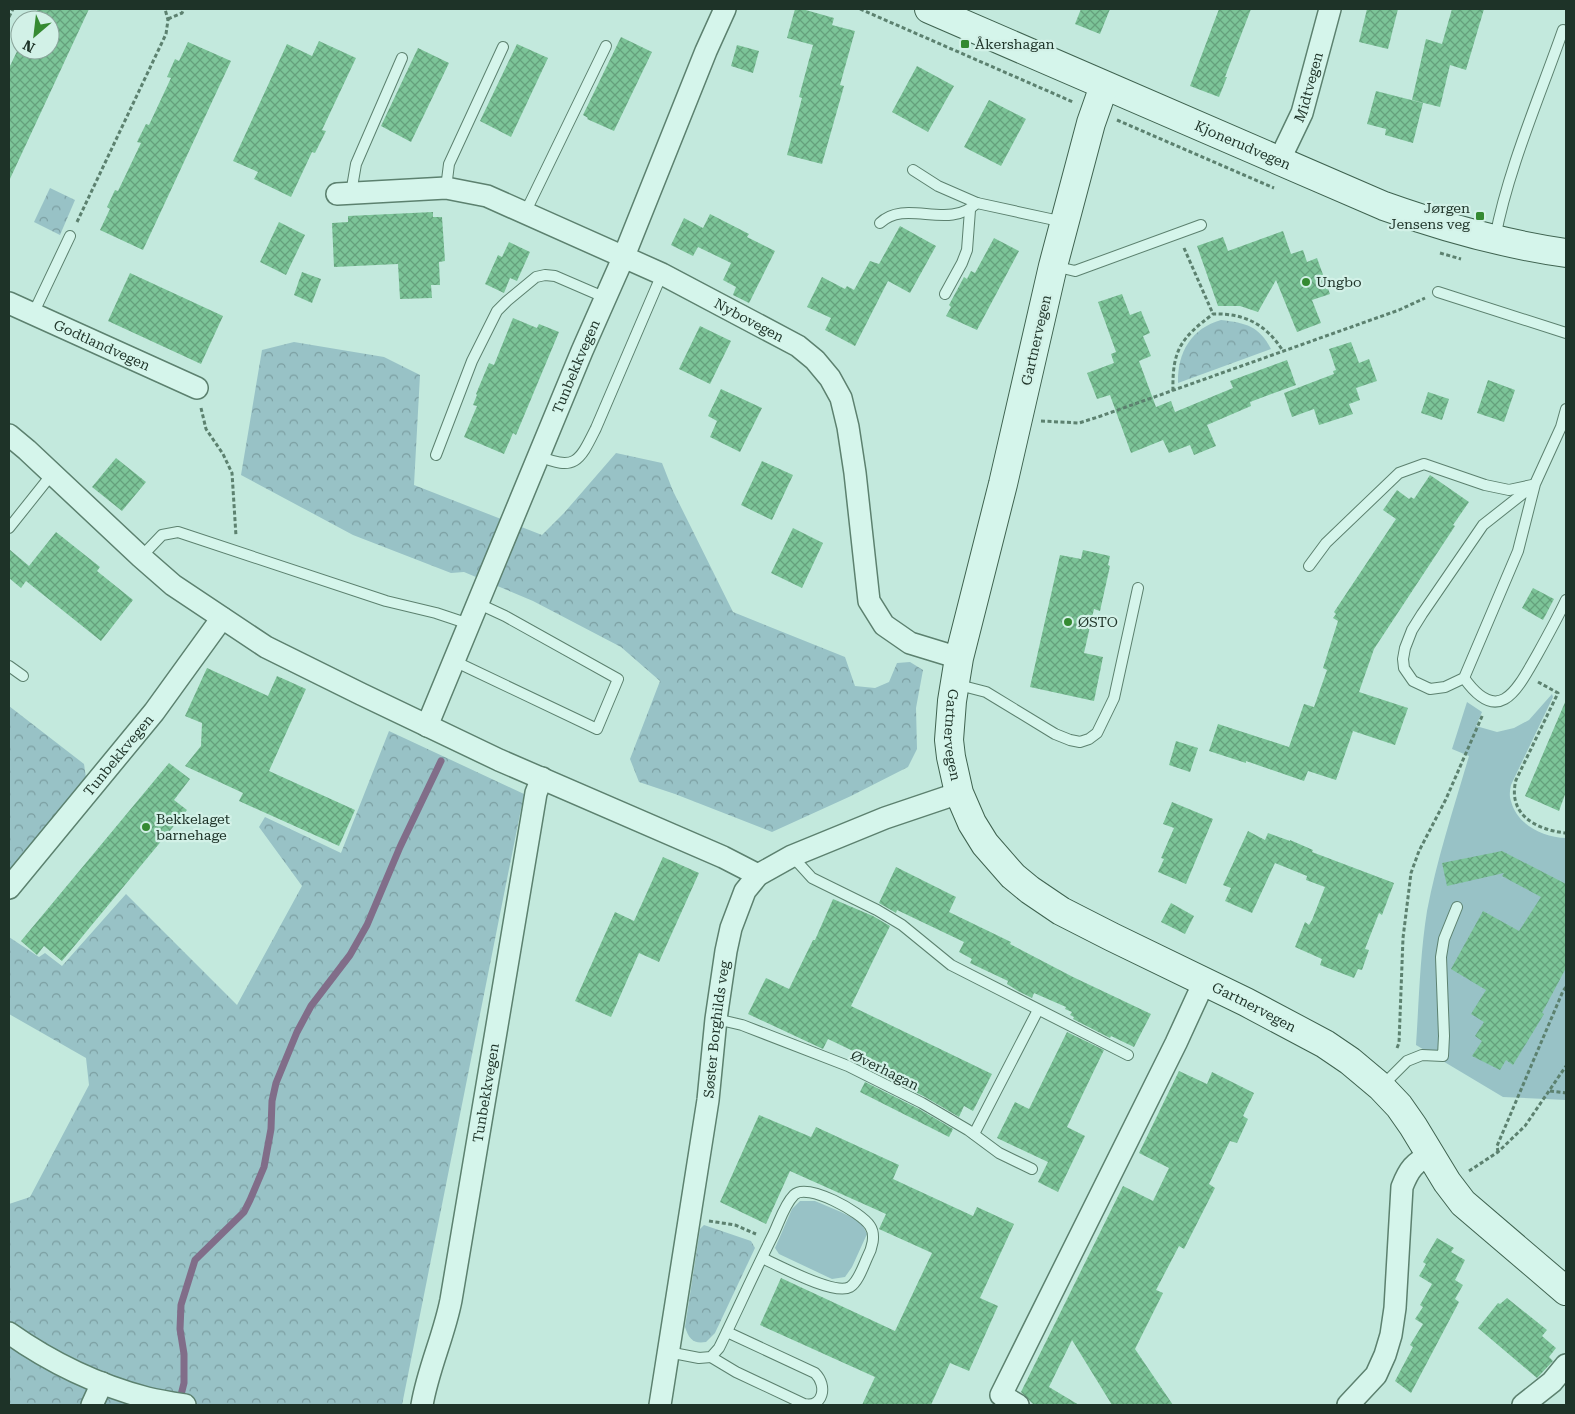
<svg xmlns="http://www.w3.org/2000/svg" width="1575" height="1414" viewBox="0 0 1575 1414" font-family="'Roboto Serif',serif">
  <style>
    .grass { fill: #98c2c6 }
    .forest { fill: url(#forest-crowns) }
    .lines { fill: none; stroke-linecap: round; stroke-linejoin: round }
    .stream { stroke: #816d89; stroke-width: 7 }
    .building { fill: url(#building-cross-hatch) }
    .lane-casing { stroke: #5c816f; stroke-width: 12 }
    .street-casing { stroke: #5c816f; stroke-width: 24 }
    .secondary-casing { stroke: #3f6350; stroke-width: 30 }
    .path { stroke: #5c816f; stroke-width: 3; stroke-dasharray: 4 2.5; stroke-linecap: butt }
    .lane { stroke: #d5f5eb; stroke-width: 10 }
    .street { stroke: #d5f5eb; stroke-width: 21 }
    .secondary { stroke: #d5f5eb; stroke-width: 28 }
    .poi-dot { fill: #358a32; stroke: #d2f1e7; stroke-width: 2 }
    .labels { text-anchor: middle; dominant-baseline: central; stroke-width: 4.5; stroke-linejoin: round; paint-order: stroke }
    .poi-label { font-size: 14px; fill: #1e3328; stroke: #d2f1e7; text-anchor: start }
    .street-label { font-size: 14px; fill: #1e3328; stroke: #d2f1e7 }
  </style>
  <defs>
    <pattern id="forest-crowns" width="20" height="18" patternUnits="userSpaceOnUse" patternTransform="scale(1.25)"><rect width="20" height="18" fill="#98c2c6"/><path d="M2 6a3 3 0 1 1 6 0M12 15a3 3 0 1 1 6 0" fill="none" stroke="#7b9ea1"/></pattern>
    <pattern id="building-cross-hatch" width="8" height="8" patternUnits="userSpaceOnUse" patternTransform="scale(1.25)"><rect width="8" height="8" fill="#7cc498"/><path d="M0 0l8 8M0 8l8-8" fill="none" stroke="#65a07c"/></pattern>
  </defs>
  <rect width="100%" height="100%" fill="#c3e9dd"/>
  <g class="grass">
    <path d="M1552 694 1553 697 1511 785C1510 790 1509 796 1511 801 1517 825 1543 837 1566 838V1100L1503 1097 1416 1045C1419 1000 1420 955 1427 911 1437 859 1454 807 1469 756L1452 749 1467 702 1482 712 1476 726 1497 732 1514 728 1529 720Z"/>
    <polygon points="800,1201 815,1201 841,1212 861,1222 867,1234 852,1267 845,1277 832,1279 779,1254 775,1248 792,1209"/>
  </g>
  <g class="forest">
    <polygon points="50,188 75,200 60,235 34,222"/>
    <path d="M1221 320C1246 323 1259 326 1271 349L1178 383C1177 352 1192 328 1221 320Z"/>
    <polygon points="294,342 384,357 420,375 414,485 542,535 564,513 616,453 662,463 673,491 733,612 845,657 855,686 875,688 889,682 897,663 910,662 923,670 916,708 917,749 908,767 851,796 772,832 675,794 639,782 630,759 660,681 621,647 533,601 464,572 451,573 353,535 241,475 262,350"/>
    <polygon points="9,706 84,764 86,778 9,871"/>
    <polygon points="389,731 524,794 402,1405 9,1405 9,1204 30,1197 89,1085 86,1058 9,1014 9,937 39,957 45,953 62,966 126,894 237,1005 302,886 259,827 265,817 341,853"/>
    <path d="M704 1225 751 1241 755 1248 715 1333 706 1342C693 1344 689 1339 685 1327L700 1229Z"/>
  </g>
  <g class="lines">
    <polyline class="stream" points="179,1403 184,1383 184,1354 180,1329 181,1305 195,1260 244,1212 250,1200 264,1167 271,1129 272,1101 276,1083 297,1032 311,1006 350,955 367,925 400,847 441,761"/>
  </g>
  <g class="building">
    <polygon points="38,9 89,9 9,181 9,68 20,45 20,50 50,50 50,20 32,20"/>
    <polygon points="795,9 802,9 834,18 832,25 855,31 840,85 844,86 822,164 787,155 802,98 799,97 813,45 787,38"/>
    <polygon points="1081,9 1110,9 1100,34 1075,24"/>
    <polygon points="1219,9 1251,9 1225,77 1227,77 1219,97 1190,86"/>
    <polygon points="1367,9 1398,9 1388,49 1359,42"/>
    <polygon points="1452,9 1484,9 1466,70 1450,65 1440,107 1412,100 1426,39 1442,44"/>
    <polygon points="621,37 652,52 614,131 587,119 588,118 583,115"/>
    <polygon points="319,41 356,58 322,130 326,131 315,153 312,152 291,197 254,179 258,172 233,161 287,44 312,56"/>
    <polygon points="188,42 231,61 143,250 100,230 110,209 107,207 115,190 118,191 141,143 137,142 146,124 149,125 171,78 167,77 175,59 179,61"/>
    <polygon points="517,44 548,58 511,137 480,121"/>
    <polygon points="737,45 759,51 753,73 731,66"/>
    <polygon points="418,48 449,63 411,142 381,126"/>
    <polygon points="917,66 954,86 928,132 892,112"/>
    <polygon points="1376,91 1423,103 1413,143 1385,135 1386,129 1367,124"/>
    <polygon points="989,100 1026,119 1001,166 964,147"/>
    <polygon points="433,212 433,217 442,217 445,261 439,262 440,285 431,285 432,298 400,299 398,264 334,267 332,223 348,222 348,216"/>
    <polygon points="710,214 749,234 747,237 775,251 749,303 733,295 736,287 723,280 731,263 698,247 693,256 671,245 684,218 703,228"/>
    <polygon points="279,222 305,235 286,275 260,262"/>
    <polygon points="900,226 936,246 910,293 888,281 855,346 825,330 831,318 807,307 822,277 845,289 847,286 854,290 870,261 879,264"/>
    <polygon points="1283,231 1291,254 1303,250 1307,262 1317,258 1330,294 1312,300 1321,323 1297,332 1276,280 1258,312 1240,306 1218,306 1197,246 1223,237 1228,251"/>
    <polygon points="994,238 1019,251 977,330 946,316 951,307 949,305 964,277 967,279 971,271 975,273"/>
    <polygon points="509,242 530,252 517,281 510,278 504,293 485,284 498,255 502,257"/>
    <polygon points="302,272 321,279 312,303 294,295"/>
    <polygon points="130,273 223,316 201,364 108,321"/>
    <polygon points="1122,294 1130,315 1141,311 1150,333 1143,336 1151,356 1139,361 1156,407 1171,401 1175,412 1233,388 1230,381 1287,360 1296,385 1250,402 1251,406 1207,425 1216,446 1194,455 1190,445 1169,453 1163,440 1131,453 1110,395 1097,399 1087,373 1114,363 1111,354 1116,352 1098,302"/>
    <polygon points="513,318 537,328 539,324 559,332 516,435 513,433 504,454 464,437 477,406 473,405 477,395 476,394 489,363 494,365"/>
    <polygon points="700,326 731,341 710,384 679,369"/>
    <polygon points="1351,342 1359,363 1369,359 1377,381 1356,388 1360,400 1349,404 1353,414 1319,425 1314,409 1292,417 1284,393 1334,374 1333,371 1336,370 1329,349"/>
    <polygon points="1488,380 1515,390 1504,422 1477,413"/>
    <polygon points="721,389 762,408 740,452 710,437 717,421 708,416"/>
    <polygon points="1428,392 1449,399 1442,420 1421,413"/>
    <polygon points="116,458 146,482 122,511 92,487"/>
    <polygon points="762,461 793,475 772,520 741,505"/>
    <polygon points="1430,475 1469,502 1453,525 1455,526 1374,649 1359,692 1408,708 1395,745 1353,731 1336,780 1308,771 1304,781 1246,761 1246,763 1209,751 1218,724 1289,747 1304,704 1314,707 1327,670 1323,668 1338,621 1333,618 1336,614 1334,612 1396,519 1383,510 1397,490 1409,499 1411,497 1414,499"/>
    <polygon points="793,528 823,543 802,588 771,573"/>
    <polygon points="56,532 100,567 97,571 133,600 101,641 26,581 21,588 9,578 9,549 29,566"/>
    <polygon points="1083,550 1110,556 1108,565 1110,566 1100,611 1094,609 1084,653 1103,657 1094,701 1030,687 1060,555 1081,559"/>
    <polygon points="1533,588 1554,599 1543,620 1522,608"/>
    <polygon points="207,668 268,696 277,676 306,689 269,771 355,810 339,846 239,801 243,793 185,766 201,746 202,723 185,716"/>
    <polygon points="1566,700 1566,792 1559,811 1525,796"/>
    <polygon points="1176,741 1198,748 1190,772 1169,765"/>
    <polygon points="169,763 190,779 174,800 187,810 62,961 44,946 37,955 21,941"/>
    <polygon points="1172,802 1213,819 1186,884 1158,872 1164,859 1161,858 1174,828 1163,824"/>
    <polygon points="1248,831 1265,840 1268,833 1290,841 1290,840 1313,850 1312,852 1394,883 1382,915 1379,913 1365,949 1369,950 1362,970 1358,969 1354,978 1320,965 1322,959 1295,947 1305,922 1309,925 1312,920 1325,887 1306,880 1307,876 1275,863 1252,913 1225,901 1231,888 1223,885"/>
    <polygon points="1502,851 1566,884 1566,968 1542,1013 1544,1014 1513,1065 1506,1060 1500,1070 1472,1056 1482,1041 1475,1036 1484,1022 1471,1014 1486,990 1451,969 1483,911 1519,931 1541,897 1502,876 1504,873 1447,886 1442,863"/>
    <polygon points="663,857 699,873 659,962 639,953 611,1017 575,1001 615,912 634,921"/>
    <polygon points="896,867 956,897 949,912 1011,942 1010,944 1073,977 1151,1014 1134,1047 1111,1036 1110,1038 1073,1019 1074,1017 1070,1015 1072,1012 1065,1009 1066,1007 1034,993 1032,998 1018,991 1007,984 1008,981 970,963 972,959 959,952 964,942 897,910 896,913 879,903"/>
    <polygon points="833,899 873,916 890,926 851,1006 992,1074 973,1111 964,1106 959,1117 925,1097 872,1070 876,1062 828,1039 823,1049 748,1014 766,978 789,989 813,940 815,940"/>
    <polygon points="1171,903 1194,916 1185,934 1161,922"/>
    <polygon points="1067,1032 1104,1050 1067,1127 1085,1136 1058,1192 1038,1182 1048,1162 997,1138 1015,1102 1029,1109"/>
    <polygon points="1179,1071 1207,1084 1212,1072 1254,1093 1243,1116 1248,1119 1237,1143 1230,1141 1209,1184 1215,1188 1184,1249 1179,1246 1156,1290 1163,1293 1135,1349 1173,1405 1112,1405 1072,1340 1049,1387 1079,1405 1034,1405 1021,1392 1123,1186 1153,1201 1169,1168 1139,1153"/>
    <polygon points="865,1082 919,1109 953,1129 949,1137 860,1092"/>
    <polygon points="759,1115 811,1137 816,1127 899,1165 893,1179 973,1216 977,1207 1014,1224 980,1298 998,1306 969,1371 950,1363 931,1405 862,1405 875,1377 760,1325 781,1278 895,1331 932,1253 879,1229 886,1214 790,1171 766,1224 720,1202"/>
    <polygon points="1437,1238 1454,1248 1451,1252 1465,1260 1455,1280 1463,1285 1455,1299 1459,1302 1411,1393 1395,1381 1413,1347 1410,1345 1423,1324 1415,1319 1423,1307 1420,1305 1432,1284 1419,1276 1426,1264 1423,1262"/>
    <polygon points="1507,1298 1547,1330 1542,1336 1556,1348 1549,1357 1553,1361 1537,1378 1478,1328 1498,1303 1500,1304"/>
  </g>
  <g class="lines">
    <g class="lane-casing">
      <g id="lane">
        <polyline points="913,170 938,186 977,203 1064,222"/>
        <polyline points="446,188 449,164 503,47"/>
        <polyline points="351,193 356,164 402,58"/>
        <polyline points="525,213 606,46"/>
        <path d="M880 223C906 198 948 231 977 203"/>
        <path d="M1495 238C1508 169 1540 96 1563 30"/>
        <polyline points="1054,266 1075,271 1201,225"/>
        <polyline points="1438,292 1566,333"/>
        <polyline points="945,294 962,263 967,250 970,210"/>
        <polyline points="33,314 70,236"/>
        <polyline points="436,455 472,361 497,311 507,301 536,277 545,275 555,276 606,298"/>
        <path d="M539 456C576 472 580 460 596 428L662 274"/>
        <polyline points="1535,484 1483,525 1422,614 1412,630 1405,648 1403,659 1404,668 1413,681 1430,689 1445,687 1464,678 1518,551 1535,484 1561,427 1566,409"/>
        <polyline points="9,528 52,474"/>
        <polyline points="141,557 162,535 178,532 386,601 436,613 469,624"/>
        <polyline points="1309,566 1326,543 1399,473 1424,464 1485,485 1509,490 1532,485"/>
        <polyline points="454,661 597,729 618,679 505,616 477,603"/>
        <polyline points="9,666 23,676"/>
        <path d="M1464 678C1499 727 1517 690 1537 655 1547 637 1557 619 1566 600"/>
        <polyline points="955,684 986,692 1055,734 1070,740 1080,742 1089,739 1097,733 1114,698 1138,588"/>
        <polyline points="792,856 812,878 877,910 902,925 951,965 1128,1055"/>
        <polyline points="716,1019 742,1025 848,1066 922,1103 968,1130 999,1153 1032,1169"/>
        <polyline points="1382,1086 1407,1061 1422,1055 1443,1056 1444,1036 1441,957 1444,939 1457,907"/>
        <polyline points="974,1134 1038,1010"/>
        <path d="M668 1352 699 1358 711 1357 719 1348C737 1311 754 1273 773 1235 779 1223 784 1205 794 1195 807 1182 861 1212 870 1226 876 1235 872 1249 867 1258 863 1267 858 1282 850 1287 834 1296 778 1265 762 1258"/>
        <path d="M711 1357 736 1372 804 1404C823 1408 828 1386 815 1373L727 1332"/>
      </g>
    </g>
    <g class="street-casing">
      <g id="street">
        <path id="s1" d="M1279 161 1302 113 1330 9"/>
        <path id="s2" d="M337 194 446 188 487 196 662 274 798 346 815 360 830 378 841 398 848 427 855 473 869 601 884 625 910 643 959 658"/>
        <path id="s3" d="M9 303 197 388"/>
        <polyline points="9,435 27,450 141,557 173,585 266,647 361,694 499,760 723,857 758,875"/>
        <path id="s4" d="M427 726 582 351 624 256 706 51 725 9"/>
        <path id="s5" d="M9 888 154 712 222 618"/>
        <path d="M9 1333C50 1362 98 1385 147 1398 159 1401 172 1403 185 1405"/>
        <polyline points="92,1405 102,1383"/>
        <path id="s6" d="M422 1405C428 1369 444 1336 451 1300L536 793 542 778"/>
        <path id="s7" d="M660 1405 708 1100 716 1019 726 951 731 928 745 891 758 875 792 856 885 818 959 793"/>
        <polyline points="1018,1405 1001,1395 1176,1043 1204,982"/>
        <path d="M1348 1405 1376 1375 1385 1355 1391 1335 1395 1308 1402 1187C1409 1169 1414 1163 1431 1154"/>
        <polyline points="1523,1405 1552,1382 1566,1365"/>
      </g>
    </g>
    <g class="secondary-casing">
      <g id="secondary">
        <path id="s8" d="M929 9 1384 206C1443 227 1503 244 1566 253"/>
        <path id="s9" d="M1104 86 1091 123 1053 266 1003 484 959 658 952 701 949 740 951 757 959 793 972 823 985 844 1013 876 1030 890 1061 911 1112 937 1246 1002 1325 1044 1350 1061 1381 1087 1399 1106 1413 1126 1447 1182 1463 1203 1566 1291"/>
      </g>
    </g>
    <g class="path">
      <polyline points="860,9 1073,102"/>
      <polyline points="9,17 13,9"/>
      <polyline points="168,19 182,13 184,9"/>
      <polyline points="1117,120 1274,188"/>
      <polyline points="77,222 166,34 168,20 165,9"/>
      <polyline points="1184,248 1213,314"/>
      <polyline points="1440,253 1461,259"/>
      <path d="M1173 391C1172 350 1181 338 1213 314 1244 313 1266 324 1283 351"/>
      <polyline points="201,408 206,429 223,454 232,473 236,536"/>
      <polyline points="1041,421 1079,423 1098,417 1399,310 1425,298"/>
      <path d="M1538 682 1558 693 1516 780C1507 815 1537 830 1566 833"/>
      <polyline points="1397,1048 1399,1043 1403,938 1411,873 1419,851 1446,799 1483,714"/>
      <polyline points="1550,1091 1566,1093"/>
      <polyline points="1498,1152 1497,1146 1563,991 1566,987"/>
      <polyline points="1469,1171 1498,1152 1525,1126 1566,1066"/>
      <polyline points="709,1221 735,1225 756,1234"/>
    </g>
    <use href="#lane" class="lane"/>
    <use href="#street" class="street"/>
    <use href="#secondary" class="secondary"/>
  </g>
  <g class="poi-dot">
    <rect x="960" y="39" width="10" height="10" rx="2.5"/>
    <rect x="1475" y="211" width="10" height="10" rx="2.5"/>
    <circle cx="1306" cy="282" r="5"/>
    <circle cx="1068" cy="622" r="5"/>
    <circle cx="146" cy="827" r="5"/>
  </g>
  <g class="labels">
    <g class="poi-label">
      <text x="975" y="44">Åkershagan</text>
      <text x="1470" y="208" text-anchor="end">Jørgen<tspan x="1470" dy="16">Jensens veg</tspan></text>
      <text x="1316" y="282">Ungbo</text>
      <text x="1078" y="622">ØSTO</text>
      <text x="156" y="819">Bekkelaget<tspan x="156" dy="16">barnehage</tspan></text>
    </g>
    <g class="street-label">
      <text stroke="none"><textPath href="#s1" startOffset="80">Midtvegen</textPath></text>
      <text stroke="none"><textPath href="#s8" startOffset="342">Kjonerudvegen</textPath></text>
      <text stroke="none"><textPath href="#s2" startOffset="441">Nybovegen</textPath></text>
      <text transform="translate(1036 340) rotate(-77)">Gartnervegen</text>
      <text stroke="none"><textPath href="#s3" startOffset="102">Godtlandvegen</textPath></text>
      <text stroke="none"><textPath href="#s4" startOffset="389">Tunbekkvegen</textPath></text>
      <text stroke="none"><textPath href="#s9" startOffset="668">Gartnervegen</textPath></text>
      <text stroke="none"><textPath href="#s5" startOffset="172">Tunbekkvegen</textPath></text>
      <text stroke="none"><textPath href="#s9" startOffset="1102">Gartnervegen</textPath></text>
      <text stroke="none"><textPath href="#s7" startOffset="380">Søster Borghilds veg</textPath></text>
      <text transform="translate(885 1070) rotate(26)">Øverhagan</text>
      <text stroke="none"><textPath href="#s6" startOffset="319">Tunbekkvegen</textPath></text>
    </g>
  </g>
  <rect width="1575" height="1414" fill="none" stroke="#1e3328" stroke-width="20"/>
  <g transform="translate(35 35) rotate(208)"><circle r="24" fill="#d2f1e7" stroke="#8aa59b"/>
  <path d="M0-4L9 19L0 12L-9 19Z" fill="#358a32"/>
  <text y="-8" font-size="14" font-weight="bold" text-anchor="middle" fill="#1e3328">N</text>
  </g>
</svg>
